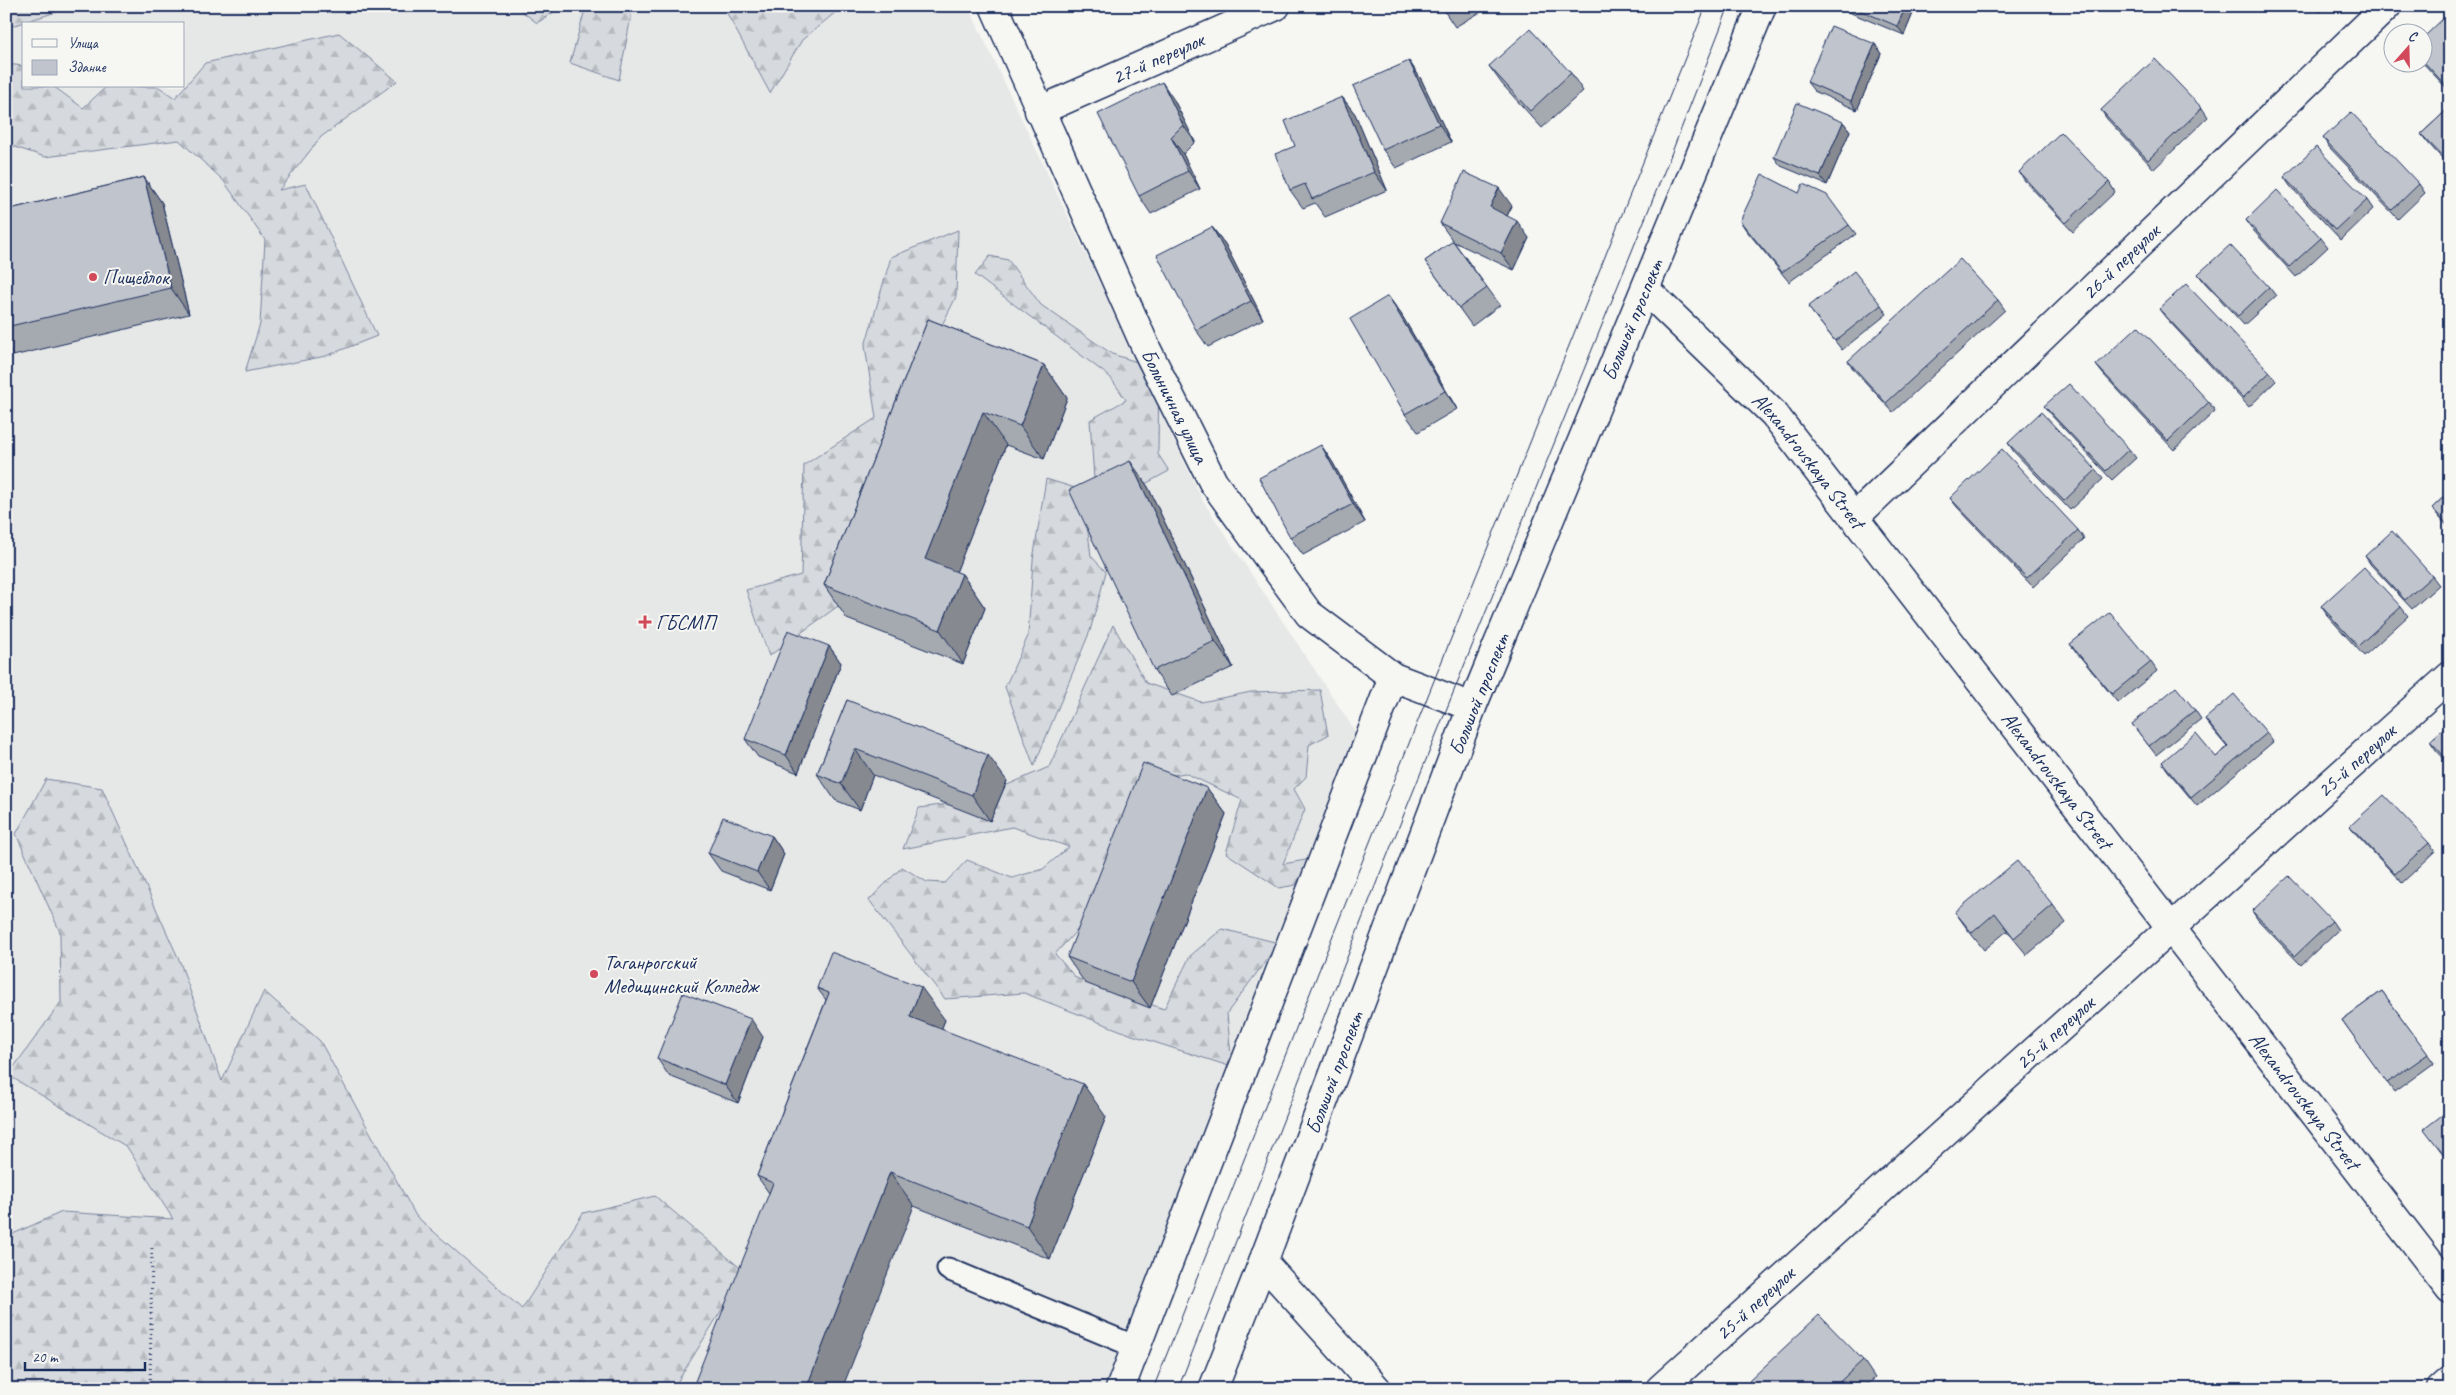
<svg xmlns="http://www.w3.org/2000/svg" width="2456" height="1395" viewBox="0 0 2456 1395" font-family="Caveat,sans-serif">
  <style>
    .built { fill: #e6e7e7; fill-rule: evenodd }
    .forest { fill: url(#forest-firs); stroke: #78849e }
    .lines { fill: none; stroke-linecap: round; stroke-linejoin: round }
    .service-casing { stroke: #1b2f5e; stroke-width: 25 }
    .minor-casing { stroke: #1b2f5e; stroke-width: 31 }
    .tertiary-casing { stroke: #1b2f5e; stroke-width: 31 }
    .secondary-casing { stroke: #1b2f5e; stroke-width: 31 }
    .path { stroke: #1b2f5e; stroke-width: 3; stroke-dasharray: 1 4; stroke-linecap: butt }
    .service { stroke: #f6f6f2; stroke-width: 21 }
    .minor { stroke: #f6f6f2; stroke-width: 28 }
    .tertiary { stroke: #f6f6f2; stroke-width: 28 }
    .secondary { stroke: #f6f6f2; stroke-width: 28 }
    .tram { stroke: #1b2f5e; stroke-width: 1 }
    .wall { fill: #a5a9b0; stroke: #1b2f5e }
    .shaded-wall { fill: #868990; stroke: #1b2f5e }
    .building { fill: #c0c4cd; stroke: #1b2f5e }
    .poi-dot { fill: #d1495b; stroke: #f6f6f2; stroke-width: 2 }
    .labels { text-anchor: middle; dominant-baseline: central; stroke-width: 4; stroke-linejoin: round; paint-order: stroke }
    .street-label { font-size: 21px; fill: #1b2f5e; stroke: #f6f6f2 }
    .poi-label { font-size: 21px; fill: #1b2f5e; stroke: #f6f6f2; text-anchor: start }
  </style>
  <defs>
    <pattern id="forest-firs" width="22" height="20" patternUnits="userSpaceOnUse" patternTransform="scale(1.25)"><rect width="22" height="20" fill="#d6d9dd"/><path d="M5 1l3.5 6h-7zM16 11l3.5 6h-7z" fill="#b7bbc0"/></pattern>
  </defs>
  <rect width="100%" height="100%" fill="#f6f6f2"/>
  <filter id="ink" filterUnits="userSpaceOnUse"><feTurbulence type="fractalNoise" baseFrequency=".02" numOctaves="2"/><feDisplacementMap in="SourceGraphic" scale="10" xChannelSelector="R" yChannelSelector="G"/><feConvolveMatrix kernelMatrix="1 2 1 2 8 2 1 2 1" color-interpolation-filters="sRGB"/></filter>
  <g filter="url(#ink)">
    <path class="built" d="M6 6H968L1203 501 1363 743 1117 1389H6ZM24 24H184V86H24Z"/>
    <g class="forest">
      <polygon points="6,6 75,6 6,28"/>
      <polygon points="515,6 563,6 537,23"/>
      <polygon points="586,6 633,6 619,80 570,63"/>
      <polygon points="723,6 843,6 802,40 770,93"/>
      <polygon points="339,33 397,81 321,137 279,190 306,184 377,336 326,356 245,372 260,324 265,240 223,180 179,140 45,157 6,144 6,64 24,66 24,86 53,86 83,108 107,86 159,87 175,98 205,63"/>
      <polygon points="958,230 956,297 918,373 850,528 838,606 769,656 746,590 801,575 804,465 876,418 865,346 891,257"/>
      <polygon points="990,256 1008,260 1041,305 1112,354 1159,369 1158,454 1169,471 1086,516 1091,556 1106,572 1090,631 1034,766 1005,687 1028,636 1033,560 1046,479 1095,494 1090,420 1126,400 1110,377 975,275"/>
      <polygon points="1113,625 1146,683 1201,702 1251,692 1320,690 1328,735 1309,745 1306,777 1294,789 1305,809 1283,864 1311,859 1296,885 1279,888 1226,853 1242,800 1185,773 1157,778 1092,914 1055,954 1076,978 1164,1009 1190,956 1222,929 1279,943 1227,1013 1232,1067 1132,1035 1024,993 945,999 869,900 902,867 927,882 945,883 967,860 1012,878 1043,869 1069,847 1012,827 903,849 919,808 970,801 1049,767"/>
      <polygon points="46,779 102,788 180,962 222,1081 264,991 320,1041 416,1216 522,1309 583,1213 655,1196 745,1272 673,1389 6,1389 6,1329 14,1316 6,1311 6,1237 62,1212 173,1219 127,1147 8,1075 61,1002 60,932 16,834"/>
    </g>
    <g class="lines">
      <g class="service-casing">
        <polyline id="service" points="948,1269 1136,1347"/>
      </g>
      <g class="minor-casing">
        <g id="minor">
          <path id="s1" d="M1039 111 1276 6"/>
          <path id="s2" d="M1854 518 2387 6"/>
          <polyline points="1263,1262 1377,1389"/>
          <polyline points="1120,1389 1393,677"/>
          <path id="s3" d="M1660 1389 2450 676"/>
          <polyline points="2441,1389 2450,1381"/>
        </g>
      </g>
      <g class="tertiary-casing">
        <g id="tertiary">
          <path id="s4" d="M1213 1389 1263 1262 1472 707"/>
        </g>
      </g>
      <g class="secondary-casing">
        <g id="secondary">
          <path id="s5" d="M994 6 1147 350 1213 482 1309 614 1393 677 1472 707 1762 6"/>
          <path id="s6" d="M1646 290 1774 414 2450 1289"/>
        </g>
      </g>
      <polyline class="path" points="150,1389 152,1248"/>
      <use href="#service" class="service"/>
      <use href="#minor" class="minor"/>
      <use href="#tertiary" class="tertiary"/>
      <use href="#secondary" class="secondary"/>
      <g class="tram">
        <polyline points="1153,1389 1429,693 1706,6"/>
        <polyline points="1178,1389 1379,876 1672,152 1729,6"/>
      </g>
    </g>
    <g class="wall">
      <polygon points="1061,6 1075,6 1064,11"/>
      <polygon points="1441,6 1491,6 1455,27"/>
      <polygon points="1842,6 1916,6 1904,35 1846,11"/>
      <polygon points="2308,6 2324,6 2321,12"/>
      <polygon points="2450,12 2450,92 2422,62 2424,62"/>
      <polygon points="1875,44 1881,54 1857,110 1814,91 1807,82"/>
      <polygon points="1409,61 1421,79 1451,142 1396,168 1383,150"/>
      <polygon points="1489,66 1571,73 1583,91 1542,128 1502,84"/>
      <polygon points="1342,97 1355,114 1387,190 1325,217 1315,203 1303,208 1290,190 1295,146"/>
      <polygon points="1174,100 1195,142 1183,154 1200,189 1151,214 1139,196"/>
      <polygon points="2450,107 2450,167 2428,143 2421,134"/>
      <polygon points="2202,108 2208,117 2154,169 2107,119 2101,110"/>
      <polygon points="1843,122 1850,131 1827,185 1781,166 1774,157"/>
      <polygon points="2323,138 2419,184 2425,193 2398,219 2329,147"/>
      <polygon points="2019,172 2109,182 2115,192 2073,232 2025,181"/>
      <polygon points="144,177 162,203 189,314 13,356 6,346 6,210"/>
      <polygon points="2284,177 2367,200 2373,209 2341,240 2290,186"/>
      <polygon points="1512,206 1507,216 1529,238 1514,270 1454,242 1500,305 1472,326 1425,261 1453,241 1440,223"/>
      <polygon points="2246,220 2321,238 2328,247 2296,277 2252,229"/>
      <polygon points="1740,221 1849,225 1856,234 1789,282 1746,230"/>
      <polygon points="1212,227 1225,244 1263,319 1208,347 1196,330"/>
      <polygon points="2198,274 2269,287 2276,296 2244,325 2205,283"/>
      <polygon points="1388,296 1401,314 1457,409 1418,432 1405,414"/>
      <polygon points="1998,300 2005,310 1893,412 1854,370 1848,361"/>
      <polygon points="1881,305 1887,314 1842,350 1808,307"/>
      <polygon points="2159,309 2270,372 2276,381 2249,407 2166,318"/>
      <polygon points="928,319 1044,365 1067,398 1044,459 1006,445 956,572 962,574 985,608 963,664 847,619 824,585"/>
      <polygon points="2096,365 2209,402 2215,411 2174,450 2103,374"/>
      <polygon points="2044,406 2129,449 2136,458 2112,480 2051,415"/>
      <polygon points="2008,443 2096,470 2103,479 2070,510 2014,452"/>
      <polygon points="1321,445 1333,463 1365,522 1303,555 1290,537"/>
      <polygon points="1130,461 1148,487 1233,667 1172,696 1154,670"/>
      <polygon points="2450,491 2450,529 2439,517 2432,508"/>
      <polygon points="1950,498 2078,530 2084,539 2033,587 1957,507"/>
      <polygon points="2365,556 2432,576 2439,585 2412,609 2371,565"/>
      <polygon points="2321,606 2401,607 2408,616 2364,656 2327,615"/>
      <polygon points="2070,644 2151,662 2157,671 2118,703 2077,653"/>
      <polygon points="829,646 841,663 798,773 758,757 745,739"/>
      <polygon points="847,700 1007,781 990,821 873,775 860,810 835,800 817,774"/>
      <polygon points="2195,710 2201,719 2156,755 2132,724"/>
      <polygon points="2205,719 2267,733 2273,742 2197,806 2168,771 2162,762 2216,757 2227,747 2211,728"/>
      <polygon points="2450,723 2450,765 2436,750 2430,741"/>
      <polygon points="1207,788 1226,814 1150,1008 1085,983 1067,957"/>
      <polygon points="2350,826 2429,843 2435,852 2402,883 2357,835"/>
      <polygon points="772,836 784,854 770,890 721,871 708,853"/>
      <polygon points="2053,905 2066,923 2027,955 2007,931 1984,950 1968,930 1955,912"/>
      <polygon points="2252,911 2332,921 2338,930 2301,965 2258,920"/>
      <polygon points="817,988 945,1020 941,1029 1106,1117 1050,1259 914,1206 769,1193 757,1176 826,1000"/>
      <polygon points="2382,991 2434,1063 2394,1092 2342,1020"/>
      <polygon points="763,1037 738,1103 669,1076 657,1058"/>
      <polygon points="1863,1360 1875,1378 1863,1389 1754,1389 1749,1381"/>
    </g>
    <g class="shaded-wall">
      <polygon points="1906,6 1916,6 1904,35 1897,26"/>
      <polygon points="2317,6 2324,6 2321,12"/>
      <polygon points="1875,44 1881,54 1857,110 1851,101"/>
      <polygon points="1409,61 1421,79 1451,142 1439,124"/>
      <polygon points="1162,82 1174,100 1195,142 1183,125"/>
      <polygon points="1342,97 1355,114 1387,190 1374,172"/>
      <polygon points="1843,122 1850,131 1827,185 1820,176"/>
      <polygon points="1171,137 1183,154 1200,189 1188,171"/>
      <polygon points="144,177 162,203 189,314 171,288"/>
      <polygon points="1499,188 1512,206 1502,225 1490,207"/>
      <polygon points="1517,221 1529,238 1514,270 1501,253"/>
      <polygon points="1212,227 1225,244 1263,319 1251,301"/>
      <polygon points="1388,296 1401,314 1457,409 1445,391"/>
      <polygon points="1044,365 1067,398 1044,459 1020,426"/>
      <polygon points="983,412 1006,445 948,593 925,559"/>
      <polygon points="1321,445 1333,463 1365,522 1353,504"/>
      <polygon points="1130,461 1148,487 1233,667 1215,641"/>
      <polygon points="962,574 985,608 963,664 940,630"/>
      <polygon points="829,646 841,663 798,773 786,755"/>
      <polygon points="855,749 873,775 860,810 841,784"/>
      <polygon points="988,755 1007,781 990,821 972,795"/>
      <polygon points="1207,788 1226,814 1150,1008 1131,982"/>
      <polygon points="772,836 784,854 770,890 757,872"/>
      <polygon points="921,987 945,1020 933,1050 910,1017"/>
      <polygon points="751,1019 763,1037 738,1103 725,1085"/>
      <polygon points="1083,1084 1106,1117 1050,1259 1027,1226"/>
      <polygon points="890,1172 914,1206 842,1389 806,1389"/>
    </g>
    <g class="building">
      <polygon points="1441,6 1447,6 1442,9"/>
      <polygon points="1850,6 1906,6 1897,26"/>
      <polygon points="2450,12 2450,90 2424,62 2424,37"/>
      <polygon points="1831,26 1875,44 1851,101 1807,82"/>
      <polygon points="1530,29 1571,73 1530,111 1489,66"/>
      <polygon points="2155,59 2202,108 2148,160 2101,110"/>
      <polygon points="1409,61 1439,124 1383,150 1353,86"/>
      <polygon points="1162,82 1183,125 1171,137 1188,171 1139,196 1098,114"/>
      <polygon points="1342,97 1374,172 1312,199 1305,184 1290,190 1275,154 1295,146 1285,121"/>
      <polygon points="1797,103 1843,122 1820,176 1774,157"/>
      <polygon points="2450,107 2450,164 2421,134"/>
      <polygon points="2351,112 2419,184 2392,210 2323,138"/>
      <polygon points="2061,132 2109,182 2066,223 2019,172"/>
      <polygon points="2316,147 2367,200 2335,230 2284,177"/>
      <polygon points="1464,172 1499,188 1490,207 1517,221 1501,253 1440,223"/>
      <polygon points="1762,174 1799,193 1803,184 1827,195 1849,225 1782,272 1740,221"/>
      <polygon points="144,177 171,288 6,327 6,210"/>
      <polygon points="2277,190 2321,238 2289,267 2246,220"/>
      <polygon points="1212,227 1251,301 1196,330 1157,255"/>
      <polygon points="1453,241 1487,288 1459,308 1425,261"/>
      <polygon points="2230,245 2269,287 2238,316 2198,274"/>
      <polygon points="1960,259 1998,300 1886,403 1848,361"/>
      <polygon points="1854,271 1881,305 1835,341 1808,307"/>
      <polygon points="2186,284 2270,372 2243,398 2159,309"/>
      <polygon points="1388,296 1445,391 1405,414 1350,319"/>
      <polygon points="928,319 1044,365 1020,426 983,412 925,559 962,574 940,630 824,585"/>
      <polygon points="2138,326 2209,402 2168,441 2096,365"/>
      <polygon points="2069,384 2129,449 2106,471 2044,406"/>
      <polygon points="2041,412 2096,470 2064,501 2008,443"/>
      <polygon points="1321,445 1353,504 1290,537 1259,478"/>
      <polygon points="2002,449 2078,530 2027,578 1950,498"/>
      <polygon points="1130,461 1215,641 1154,670 1069,490"/>
      <polygon points="2450,491 2450,527 2432,508"/>
      <polygon points="2392,531 2432,576 2405,600 2365,556"/>
      <polygon points="2364,567 2401,607 2358,646 2321,606"/>
      <polygon points="2110,612 2151,662 2112,694 2070,644"/>
      <polygon points="788,630 829,646 786,755 745,739"/>
      <polygon points="2176,687 2195,710 2149,746 2132,724"/>
      <polygon points="2234,694 2267,733 2191,797 2162,762 2196,733 2216,757 2228,747 2205,719"/>
      <polygon points="847,700 988,755 972,795 855,749 841,784 817,774"/>
      <polygon points="2450,723 2450,762 2430,741"/>
      <polygon points="1143,763 1207,788 1131,982 1067,957"/>
      <polygon points="2384,795 2429,843 2395,874 2350,826"/>
      <polygon points="723,817 772,836 757,872 708,853"/>
      <polygon points="2017,861 2053,905 2014,938 1995,913 1972,933 1955,912"/>
      <polygon points="2289,876 2332,921 2295,956 2252,911"/>
      <polygon points="831,952 921,987 910,1017 1083,1084 1027,1226 890,1172 806,1389 692,1389 773,1183 757,1176 829,993 817,988"/>
      <polygon points="2382,991 2428,1054 2387,1083 2342,1020"/>
      <polygon points="683,993 751,1019 725,1085 657,1058"/>
      <polygon points="2450,1109 2450,1163 2424,1129"/>
      <polygon points="1819,1315 1863,1360 1832,1389 1757,1389 1749,1381"/>
      <polygon points="1287,1382 1294,1389 1280,1389"/>
    </g>
  </g>
  <g class="poi-dot">
    <circle cx="93" cy="277" r="5"/>
    <path d="M642.5 614.5h5v5h5v5h-5v5h-5v-5h-5v-5h5z"/>
    <circle cx="594" cy="974" r="5"/>
  </g>
  <g class="labels">
    <g class="street-label">
      <text stroke="none"><textPath href="#s1" startOffset="130">27-й переулок</textPath></text>
      <text stroke="none"><textPath href="#s2" startOffset="370">26-й переулок</textPath></text>
      <text stroke="none"><textPath href="#s5" startOffset="1296">Большой проспект</textPath></text>
      <text stroke="none"><textPath href="#s5" startOffset="439">Больничная улица</textPath></text>
      <text stroke="none"><textPath href="#s6" startOffset="236">Alexandrovskaya Street</textPath></text>
      <text transform="translate(1479 694) rotate(-68)">Большой проспект</text>
      <text stroke="none"><textPath href="#s3" startOffset="938">25-й переулок</textPath></text>
      <text stroke="none"><textPath href="#s6" startOffset="641">Alexandrovskaya Street</textPath></text>
      <text stroke="none"><textPath href="#s3" startOffset="532">25-й переулок</textPath></text>
      <text stroke="none"><textPath href="#s4" startOffset="339">Большой проспект</textPath></text>
      <text stroke="none"><textPath href="#s6" startOffset="1046">Alexandrovskaya Street</textPath></text>
      <text stroke="none"><textPath href="#s3" startOffset="128">25-й переулок</textPath></text>
    </g>
    <g class="poi-label">
      <text x="103" y="277">Пищеблок</text>
      <text x="656" y="622">ГБСМП</text>
      <text x="604" y="962">Таганрогский<tspan x="604" dy="24">Медицинский Колледж</tspan></text>
    </g>
  </g>
  <rect width="2456" height="1395" fill="none" stroke="#f6f6f2" stroke-width="25"/>
  <rect x="12" y="12" width="2431" height="1370" fill="none" stroke="#1b2f5e" stroke-width="2" filter="url(#ink)"/>
  <rect x="22" y="22" width="162" height="65" fill="#f6f6f2" stroke="#9ea6b7"/>
  <rect x="32" y="39" width="25" height="8" fill="#f6f6f2" stroke="#9ea6b7"/>
  <text x="68" y="48" font-size="15" fill="#1b2f5e">Улица</text>
  <rect x="32" y="60" width="25" height="15" fill="#c0c4cd" stroke="#9ea6b7"/>
  <text x="68" y="72" font-size="15" fill="#1b2f5e">Здание</text>
  <g transform="translate(2408 48) rotate(20)"><circle r="24" fill="#f6f6f2" stroke="#9ea6b7"/>
  <path d="M0-4L9 19L0 12L-9 19Z" fill="#d1495b"/>
  <text y="-8" font-size="14" font-weight="bold" text-anchor="middle" fill="#1b2f5e">С</text>
  </g>
  <path d="M25 1362v8h120v-8" fill="none" stroke="#1b2f5e" stroke-width="2.5"/>
  <text x="32" y="1362" font-size="15" fill="#1b2f5e" stroke="#f6f6f2" stroke-width="4" paint-order="stroke">20 m</text>
</svg>
